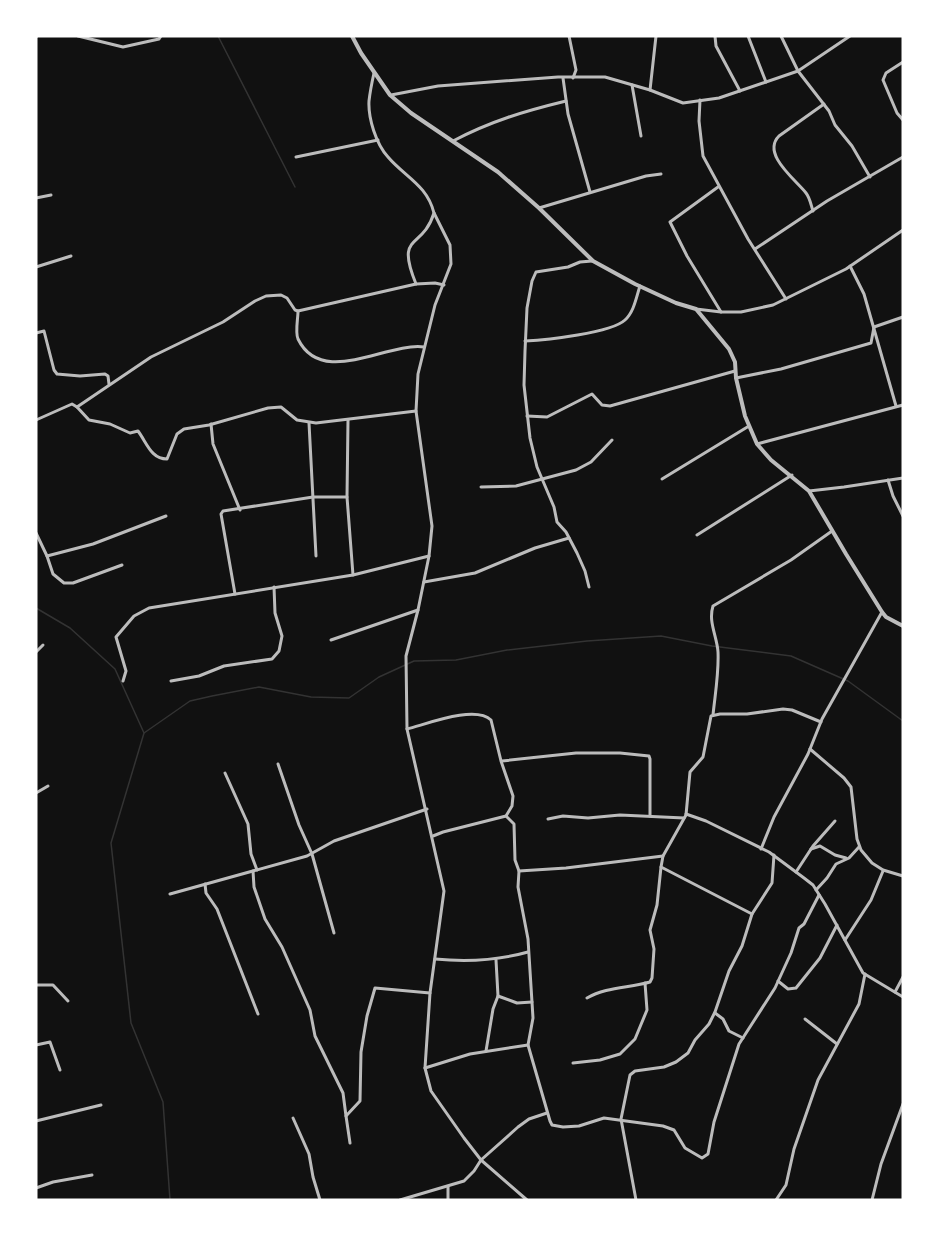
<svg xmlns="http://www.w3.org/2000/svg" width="939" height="1236" viewBox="0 0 939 1236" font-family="Jost,sans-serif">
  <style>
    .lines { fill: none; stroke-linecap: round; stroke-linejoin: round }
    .stream { stroke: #333; stroke-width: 1.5 }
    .minor { stroke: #bcbcbc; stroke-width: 3 }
    .tertiary { stroke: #bcbcbc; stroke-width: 4 }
  </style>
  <rect width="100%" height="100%" fill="#111"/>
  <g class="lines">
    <g class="stream">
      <polyline points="218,36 295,187"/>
      <polyline points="36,608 70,628 115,669 144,733 111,843 131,1023 163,1102 170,1200"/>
      <polyline points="144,733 190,701 212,696 259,687 311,697 349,698 379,677 414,661 456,660 507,650 587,641 661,636 712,646 791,656 848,681 903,721"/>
    </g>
    <g class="minor">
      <polyline points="78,36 123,47 159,39 161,36"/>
      <polyline points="569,36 576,70 573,78"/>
      <polyline points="715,36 716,46 740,91"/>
      <polyline points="748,36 766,82"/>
      <polyline points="781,36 798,71 829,111 835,125 852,146 870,177"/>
      <polyline points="36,37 37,36"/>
      <polyline points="903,62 886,73 883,80 897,113 903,120"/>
      <path d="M374 73C372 82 370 92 369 101 368 118 376 144 388 157 405 177 427 185 434 213 422 251 395 232 416 284"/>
      <polyline points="563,78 568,114 590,192"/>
      <polyline points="632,85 641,136"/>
      <polyline points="650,90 656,36"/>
      <polyline points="391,95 438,86 558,77 605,77 650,90 683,103 719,98 798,71 850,36"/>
      <polyline points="700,100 699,121 703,156 748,239 786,299"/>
      <path d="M453 141C491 121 525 111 566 101"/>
      <polyline points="296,157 378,140"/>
      <polyline points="718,187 670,222 687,256 721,312"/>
      <polyline points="36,198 51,195"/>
      <polyline points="539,208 646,176 661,174"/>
      <path d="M813 211C811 205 810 198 806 193 796 180 761 154 779 136L824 104"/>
      <polyline points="434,213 450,245 451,264 435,305 418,374 416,411 432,526 429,556 418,610 406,656 407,729 444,891 430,993 425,1068 431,1091 464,1138 481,1160 527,1200"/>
      <polyline points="755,249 827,201 903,157"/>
      <polyline points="850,266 864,294 896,406"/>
      <polyline points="36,267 71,256"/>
      <polyline points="696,309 721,312 741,312 773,305 846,269 903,230"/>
      <path d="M298 311C298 319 295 332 298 339 322 388 386 342 424 347"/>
      <polyline points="874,327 903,317"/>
      <polyline points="36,333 44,331 54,370 57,374 80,376 105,374 108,376 109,384"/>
      <path d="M525 341C546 340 611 333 625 320 634 312 636 298 640 286"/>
      <polyline points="736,378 781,369 871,343 874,327"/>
      <path d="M77 407 89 420 110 424 130 433 138 431C147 443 151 459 167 459L177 434 184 429 209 425 268 408 281 407 297 420 316 423 416 411"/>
      <polyline points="527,416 547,417 592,394 602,405 610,406 735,371"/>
      <polyline points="36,420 72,404 77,407 151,357 223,322 255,301 266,296 281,295 287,298 295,310 298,311 416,284 435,283 444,285"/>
      <polyline points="348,420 347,497 353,575"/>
      <polyline points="309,423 316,556"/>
      <polyline points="211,424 213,444 240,510"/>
      <polyline points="757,444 903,405"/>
      <polyline points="662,479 749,426"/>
      <polyline points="888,480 893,496 903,516"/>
      <polyline points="481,487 516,486 576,470 591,462 612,440"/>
      <polyline points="809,491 844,487 903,478"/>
      <polyline points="36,533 47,556 53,574 64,583 73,583 122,565"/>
      <polyline points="697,535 792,475"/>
      <polyline points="47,556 93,544 166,516"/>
      <polyline points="424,582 475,573 535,548 569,538"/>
      <polyline points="589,587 585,571 577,553 566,532 557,522 554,507 537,467 530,438 524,385 525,351 527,308 532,281 536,272 568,267 580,262 592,261"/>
      <polyline points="235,594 221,514 223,511 313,497 347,497"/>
      <polyline points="331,640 418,610"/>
      <polyline points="36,652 43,645"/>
      <polyline points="123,681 126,671 116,637 134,616 149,608 353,575 429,556"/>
      <polyline points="171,681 199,676 224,666 272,659 279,651 282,636 275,613 274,587"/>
      <path d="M713 715C715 695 719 673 718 652 717 636 708 622 713 606L791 560 832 531"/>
      <path d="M407 729C427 724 475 705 491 720L501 761 513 796 512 806 506 816 443 832 433 836"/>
      <polyline points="810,749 844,778 851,787 857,839 861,850 872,863 883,870 903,876"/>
      <polyline points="502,761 576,753 620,753 649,756 650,759 650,816"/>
      <polyline points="278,764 299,825 312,854 334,933"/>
      <polyline points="225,773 248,824 251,854 257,870"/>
      <polyline points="36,793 48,786"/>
      <polyline points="686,814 706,821 769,852 804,878 813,885 825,904 863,973 903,997"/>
      <polyline points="506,816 514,824 515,860 519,871 518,887 528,939 533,1018 528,1045 550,1121 552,1125 563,1127 579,1126 604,1118 663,1126 674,1130 685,1148 702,1158 708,1154 714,1122 739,1044 775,988 791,953 799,928 804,924 819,895"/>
      <polyline points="548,819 563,816 588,818 620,815 684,818"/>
      <polyline points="761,849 774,817 808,754 822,719 882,612"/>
      <polyline points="811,849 820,846 835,855 846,858"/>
      <polyline points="661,867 752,914"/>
      <polyline points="253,871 254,887 265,919 282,947 310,1010 315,1036 343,1093 346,1116"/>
      <polyline points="519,871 566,868 663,856"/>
      <polyline points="796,872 813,846 835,821"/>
      <polyline points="205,884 206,893 217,909 258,1014"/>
      <polyline points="816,890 827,878 836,864 849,858 859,847"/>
      <polyline points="170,894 307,856 334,841 427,809"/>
      <polyline points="845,940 871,900 883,871"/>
      <path d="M435 959C467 962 496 961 528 952"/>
      <polyline points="778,981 788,989 796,988 820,958 837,925"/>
      <polyline points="36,985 53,985 68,1001"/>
      <polyline points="895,992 903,977"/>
      <polyline points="498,996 517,1003 532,1002"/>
      <path d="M587 998C606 987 629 988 650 982L652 978 654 949 650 930 657 905 661 867 663 856 686 815 690 772 703 757 711 716 720 714H747L783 709 792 710 821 722"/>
      <polyline points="715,1013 723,1019 729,1031 743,1038"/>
      <polyline points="805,1019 837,1044"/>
      <polyline points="36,1045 50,1042 60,1070"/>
      <polyline points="486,1051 493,1009 498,996 496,960"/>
      <polyline points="573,1063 600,1060 620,1054 635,1039 647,1010 645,983"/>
      <polyline points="425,1068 470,1054 528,1045"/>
      <polyline points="293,1118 309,1154 313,1177 320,1200"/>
      <polyline points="36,1121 101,1105"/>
      <polyline points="350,1143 346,1116 360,1101 361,1052 367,1016 375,988 430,993"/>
      <polyline points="36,1188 53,1182 92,1175"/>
      <polyline points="400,1200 464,1181 474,1171 481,1160 518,1127 529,1119 547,1113"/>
      <polyline points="448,1200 448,1187"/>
      <polyline points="636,1200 621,1119 630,1075 635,1071 664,1067 676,1062 688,1053 695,1040 709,1024 715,1012 729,971 742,946 752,914 772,883 774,855"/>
      <polyline points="776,1200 786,1185 794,1149 818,1080 859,1004 865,974"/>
      <polyline points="872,1200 881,1164 903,1104"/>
    </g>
    <polyline class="tertiary" points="352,36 361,53 390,95 411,113 498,172 539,208 593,261 635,284 676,303 696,309 729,349 735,362 736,378 745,416 757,444 771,460 809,491 846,554 882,612 886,617 903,626"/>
  </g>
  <rect width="939" height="1236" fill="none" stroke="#ffffff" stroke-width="75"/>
</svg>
